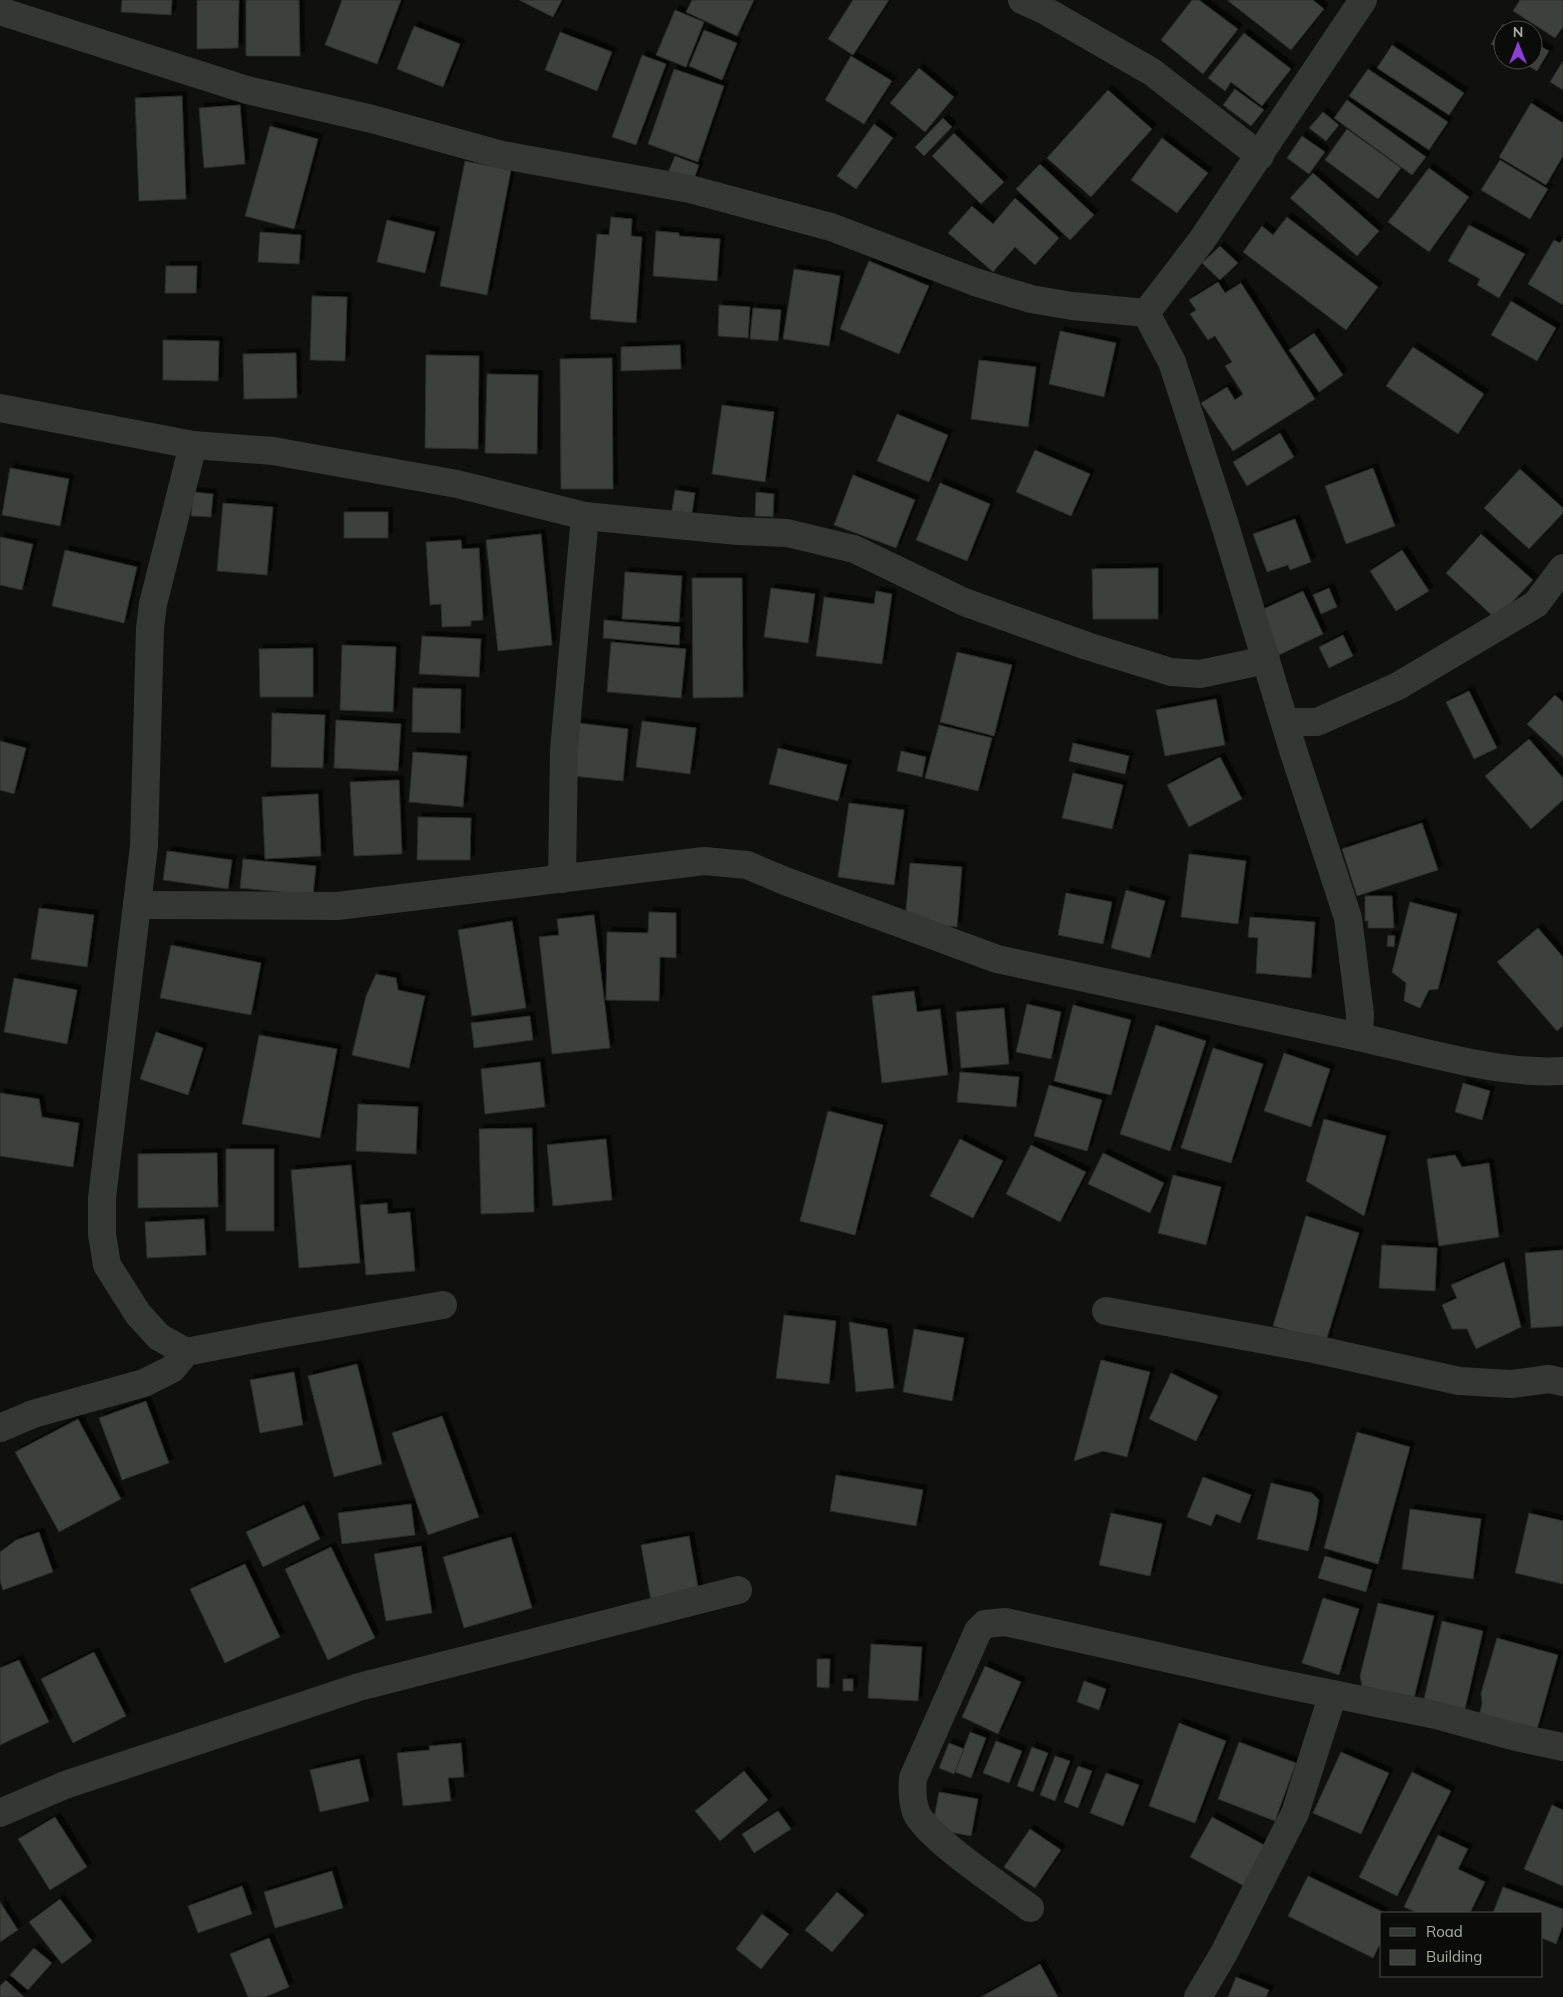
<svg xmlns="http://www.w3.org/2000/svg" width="1563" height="1997" viewBox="0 0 1563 1997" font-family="Mulish,sans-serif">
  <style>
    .building { fill: #3e403c; stroke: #2a2c2a; filter: url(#shadow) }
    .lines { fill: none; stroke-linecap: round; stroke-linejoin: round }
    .street { stroke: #343733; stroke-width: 28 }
  </style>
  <defs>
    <filter id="shadow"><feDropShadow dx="4.5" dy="-4.5" stdDeviation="0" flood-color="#0009"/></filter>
  </defs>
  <rect width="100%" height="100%" fill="#10100f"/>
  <g class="building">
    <polygon points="122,0 172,0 171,15 121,12"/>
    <polygon points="197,0 239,0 238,48 197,49"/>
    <polygon points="246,0 299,0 300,56 246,56"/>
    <polygon points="342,0 401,0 377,64 325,45"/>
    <polygon points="519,0 562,0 553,17"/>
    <polygon points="692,0 754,0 737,36 686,12"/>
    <polygon points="853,0 889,0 853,55 828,39"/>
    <polygon points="1192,0 1199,0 1238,29 1203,74 1161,40"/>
    <polygon points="1227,0 1313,0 1324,9 1291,50"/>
    <polygon points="1520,0 1563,0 1563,27 1555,38 1513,11"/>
    <polygon points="675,10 704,22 686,67 656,55"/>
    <polygon points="1503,24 1513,30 1503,30 1503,51 1491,44"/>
    <polygon points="414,26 460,44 443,87 397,69"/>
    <polygon points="704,30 737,43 722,80 689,66"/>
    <polygon points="560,32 612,52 597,91 545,70"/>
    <polygon points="1244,33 1291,69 1262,106 1231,82 1225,91 1208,78"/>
    <polygon points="1533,42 1549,51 1537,71 1518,60 1533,60"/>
    <polygon points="1392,45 1464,93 1449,115 1377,68"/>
    <polygon points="642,55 666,64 636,145 612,137"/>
    <polygon points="851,56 892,81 864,124 825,100"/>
    <polygon points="1563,61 1563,90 1550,82"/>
    <polygon points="919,68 954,97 925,132 890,103"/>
    <polygon points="674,69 724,86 698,162 648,144"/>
    <polygon points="1368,69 1448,122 1429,150 1349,96"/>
    <polygon points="1235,89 1264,110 1251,126 1223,105"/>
    <polygon points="1108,90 1152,129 1091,197 1047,158"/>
    <polygon points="182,96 186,199 139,201 135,98"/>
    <polygon points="1347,100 1426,157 1412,175 1334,118"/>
    <polygon points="1531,103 1563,123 1563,156 1546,185 1499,157"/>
    <polygon points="240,105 245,164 204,168 199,108"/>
    <polygon points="1323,112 1339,125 1326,141 1309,128"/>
    <polygon points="943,118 952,127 924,156 915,147"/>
    <polygon points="874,124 893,138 856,189 837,176"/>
    <polygon points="270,126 318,139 294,229 245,216"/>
    <polygon points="1347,129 1401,168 1378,199 1325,160"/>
    <polygon points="954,133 1004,182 981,204 932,156"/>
    <polygon points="1302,136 1325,152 1309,174 1287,158"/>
    <polygon points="1162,138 1208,173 1177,213 1131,180"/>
    <polygon points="675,156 699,165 692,184 667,175"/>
    <polygon points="1500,160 1548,189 1530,219 1481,190"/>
    <polygon points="465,161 511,170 487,295 440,286"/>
    <polygon points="1040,164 1094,215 1070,240 1016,189"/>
    <polygon points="1429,168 1469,197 1429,252 1388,222"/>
    <polygon points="1313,173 1379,231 1357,256 1290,198"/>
    <polygon points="1015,198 1059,238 1035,265 1015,247 993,272 948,233 972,206 993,224"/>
    <polygon points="611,217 632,219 631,236 642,237 636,323 590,319 597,234 609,235"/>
    <polygon points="1287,217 1378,287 1346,330 1243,252 1262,226 1273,235"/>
    <polygon points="387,220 435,232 425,273 377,262"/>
    <polygon points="1469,225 1525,254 1499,298 1477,285 1480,279 1448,261"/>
    <polygon points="656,231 679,233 679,236 720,239 717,281 653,276"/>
    <polygon points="260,232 301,235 299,264 258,262"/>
    <polygon points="1563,238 1563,305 1528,284 1554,240 1560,243"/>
    <polygon points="1220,246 1238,263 1220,280 1202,263"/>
    <polygon points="869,261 929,286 899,354 840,329"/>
    <polygon points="166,266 197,266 196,293 165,293"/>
    <polygon points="794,269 840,276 829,346 783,339"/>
    <polygon points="1218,282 1225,293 1241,283 1315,399 1233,451 1201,403 1227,387 1235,400 1243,394 1225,366 1232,362 1215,336 1208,340 1190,314 1196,310 1189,300"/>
    <polygon points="312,296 347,297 345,361 310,360"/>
    <polygon points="1511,301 1556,328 1537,361 1491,335"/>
    <polygon points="719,305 750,307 748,338 718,336"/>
    <polygon points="753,308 781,310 778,341 750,339"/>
    <polygon points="1060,331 1116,343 1104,397 1049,384"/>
    <polygon points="1314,333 1343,375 1319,392 1289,350"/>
    <polygon points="163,340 219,341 218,381 163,380"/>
    <polygon points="680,345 681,369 621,371 621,347"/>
    <polygon points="1413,347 1484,394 1458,434 1386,386"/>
    <polygon points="296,353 297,398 244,399 243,354"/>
    <polygon points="426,355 479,356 478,449 425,448"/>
    <polygon points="612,358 613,489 561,489 560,359"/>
    <polygon points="979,360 1036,367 1028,427 971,419"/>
    <polygon points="487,374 538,375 537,454 485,453"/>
    <polygon points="722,405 774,412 765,482 712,474"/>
    <polygon points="897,414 948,435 929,482 877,461"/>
    <polygon points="1280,433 1294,457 1247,486 1233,462"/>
    <polygon points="1035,450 1090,474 1071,516 1016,492"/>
    <polygon points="10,468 69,479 60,526 2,515"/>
    <polygon points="1373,468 1395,526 1346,544 1325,486"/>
    <polygon points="1520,469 1563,508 1563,513 1529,549 1484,508"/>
    <polygon points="853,475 915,500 896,548 834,525"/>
    <polygon points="940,483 990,504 967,561 916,540"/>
    <polygon points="675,490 695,493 691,519 671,516"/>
    <polygon points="193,492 213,494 211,517 191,516"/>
    <polygon points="756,492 774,494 773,517 755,516"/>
    <polygon points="223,503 273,507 267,575 217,571"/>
    <rect x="344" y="512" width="44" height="26"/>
    <polygon points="1295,519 1311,562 1290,570 1288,565 1267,572 1253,534"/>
    <polygon points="541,534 552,645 498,651 486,540"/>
    <polygon points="1481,534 1533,580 1496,619 1446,573"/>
    <polygon points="0,537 33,544 22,590 0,585"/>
    <polygon points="461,540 462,549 479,548 483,620 471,621 471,626 442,627 441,604 430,605 426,542"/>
    <polygon points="65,550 137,567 124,623 52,606"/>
    <polygon points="1402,550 1429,591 1396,611 1370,571"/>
    <polygon points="1158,568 1158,619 1093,619 1092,569"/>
    <polygon points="625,572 682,576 679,622 622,619"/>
    <polygon points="692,578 742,578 743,697 693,698"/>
    <polygon points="771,588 815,594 808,643 764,637"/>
    <polygon points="1329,588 1337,607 1321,614 1313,595"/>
    <polygon points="876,591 892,594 882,664 816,656 824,597 874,604"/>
    <polygon points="1303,591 1323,634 1279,655 1259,611"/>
    <polygon points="604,620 680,627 679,645 603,638"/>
    <polygon points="1343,635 1353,656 1329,668 1319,647"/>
    <polygon points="422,636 481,639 479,677 419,674"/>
    <polygon points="611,642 686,649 681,698 607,692"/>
    <polygon points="342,645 396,647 393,712 340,710"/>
    <polygon points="313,648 313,697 260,697 259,649"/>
    <polygon points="957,652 1012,665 994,736 940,722"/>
    <polygon points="413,688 461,689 460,733 412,732"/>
    <polygon points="1469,691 1497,748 1474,759 1446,702"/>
    <polygon points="1555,695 1563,702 1563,757 1527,724"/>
    <polygon points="1216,699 1225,745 1165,756 1156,710"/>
    <polygon points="272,713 325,715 323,768 271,767"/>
    <polygon points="336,720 401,724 398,771 334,768"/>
    <polygon points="642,721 696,728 690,774 636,767"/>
    <polygon points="578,723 628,729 623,781 572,776"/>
    <polygon points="939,725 992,738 978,791 925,778"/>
    <polygon points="1529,739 1563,778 1563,800 1531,829 1485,776"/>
    <polygon points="0,741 26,748 14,794 0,790"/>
    <polygon points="1073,743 1129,756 1125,774 1069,761"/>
    <polygon points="778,748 847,765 838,801 769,784"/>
    <polygon points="901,751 926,757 922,777 897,771"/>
    <polygon points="413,752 467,756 463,807 409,802"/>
    <polygon points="1220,757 1242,799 1189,827 1167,785"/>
    <polygon points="1073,773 1123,785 1112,829 1062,818"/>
    <polygon points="399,780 402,854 354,856 350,782"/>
    <polygon points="318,794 321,856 265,859 262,797"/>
    <polygon points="849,803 904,810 894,885 838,877"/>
    <polygon points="418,817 471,818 470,860 417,860"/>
    <polygon points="1422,823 1438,870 1357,896 1342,849"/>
    <polygon points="167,851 232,860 228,889 163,880"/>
    <polygon points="1189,854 1246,861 1238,924 1181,917"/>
    <polygon points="243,859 316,866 313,895 240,888"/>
    <polygon points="910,863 962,867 957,927 905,922"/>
    <polygon points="1126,890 1165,901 1150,958 1111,948"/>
    <polygon points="1066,893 1112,902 1103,944 1058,935"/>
    <polygon points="1365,896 1392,896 1394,928 1368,928 1368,921 1365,921"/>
    <polygon points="1410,902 1457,914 1438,989 1429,990 1420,1008 1404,1001 1406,983 1392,972"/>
    <polygon points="39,908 94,915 87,967 31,959"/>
    <polygon points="649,912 676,913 676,958 660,957 659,1001 606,1000 607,932 648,933"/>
    <polygon points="594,915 610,1048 552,1054 539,937 559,935 557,919"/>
    <polygon points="1250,917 1315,922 1311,978 1256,973 1258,938 1248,937"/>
    <polygon points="512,921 526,1008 472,1016 458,930"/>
    <polygon points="1538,928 1563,957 1563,1026 1557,1031 1497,962"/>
    <polygon points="1388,935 1395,936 1394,947 1387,946"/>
    <polygon points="171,945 261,963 251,1015 160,998"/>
    <polygon points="376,974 396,978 398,990 425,996 409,1068 352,1055 366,996"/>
    <polygon points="14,978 77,990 67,1044 4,1032"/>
    <polygon points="914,991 917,1012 940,1009 948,1075 882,1083 872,996"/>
    <polygon points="1027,1004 1061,1012 1051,1059 1016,1052"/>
    <polygon points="1073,1005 1131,1020 1111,1095 1054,1081"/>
    <polygon points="1004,1008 1009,1064 961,1068 956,1012"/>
    <polygon points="530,1016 533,1040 474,1048 471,1023"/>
    <polygon points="1156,1025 1206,1041 1170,1151 1120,1134"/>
    <polygon points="156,1032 203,1048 188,1095 140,1079"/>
    <polygon points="259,1035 337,1049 320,1138 242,1124"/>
    <polygon points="1213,1048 1263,1064 1231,1163 1181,1148"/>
    <polygon points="1284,1053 1330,1069 1311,1127 1264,1111"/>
    <polygon points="540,1062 545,1107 485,1114 481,1069"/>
    <polygon points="960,1072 1019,1077 1016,1107 957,1102"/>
    <polygon points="1463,1083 1490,1091 1482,1120 1455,1112"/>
    <polygon points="1049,1085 1102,1100 1087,1151 1034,1136"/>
    <polygon points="0,1093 39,1099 42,1117 79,1123 73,1167 0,1156"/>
    <polygon points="358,1104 418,1107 416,1154 356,1151"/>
    <polygon points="828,1111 883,1125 855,1235 800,1221"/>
    <polygon points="1324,1119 1386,1136 1364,1216 1306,1181"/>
    <polygon points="532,1128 534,1212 481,1214 479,1129"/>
    <polygon points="606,1139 612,1200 553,1206 547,1145"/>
    <polygon points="960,1139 1003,1161 973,1218 930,1196"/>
    <polygon points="1031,1145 1086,1172 1060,1222 1006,1194"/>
    <rect x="226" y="1149" width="48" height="82"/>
    <polygon points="217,1153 218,1207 138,1208 138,1154"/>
    <polygon points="1103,1153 1164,1183 1150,1213 1088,1184"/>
    <polygon points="1455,1155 1462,1167 1489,1163 1499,1237 1439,1246 1427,1159"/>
    <polygon points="351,1165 360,1263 299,1268 291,1170"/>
    <polygon points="1173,1175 1221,1187 1206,1245 1158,1233"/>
    <polygon points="387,1203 388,1214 410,1212 415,1271 366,1275 360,1205"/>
    <polygon points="1306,1216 1359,1233 1326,1341 1273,1326"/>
    <polygon points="204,1219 206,1255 147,1258 145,1222"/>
    <polygon points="1382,1245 1437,1248 1435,1291 1379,1288"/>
    <polygon points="1563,1250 1563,1326 1531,1328 1525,1253"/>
    <polygon points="1504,1262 1521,1327 1476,1349 1467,1329 1452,1329 1442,1305 1457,1298 1451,1285"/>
    <polygon points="784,1315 836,1321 829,1384 776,1378"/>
    <polygon points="849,1322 887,1329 894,1388 856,1392"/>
    <polygon points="914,1329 964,1338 952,1401 903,1392"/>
    <polygon points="1101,1360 1150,1372 1127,1457 1103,1451 1074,1461"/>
    <polygon points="357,1364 382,1464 334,1477 308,1376"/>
    <polygon points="294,1372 303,1425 260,1433 250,1380"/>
    <polygon points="1171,1373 1218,1396 1196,1441 1149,1419"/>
    <polygon points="146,1401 169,1463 122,1480 99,1418"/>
    <polygon points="442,1416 479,1517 428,1535 392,1433"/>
    <polygon points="78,1419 121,1499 59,1532 15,1452"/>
    <polygon points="1357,1432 1410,1447 1378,1564 1324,1548"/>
    <polygon points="836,1475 923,1490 916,1526 830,1511"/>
    <polygon points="1203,1477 1251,1495 1240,1523 1216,1514 1211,1526 1187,1517"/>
    <polygon points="1271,1483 1312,1493 1319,1500 1316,1520 1308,1551 1257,1539"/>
    <polygon points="411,1504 415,1535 342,1544 338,1513"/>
    <polygon points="304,1505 320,1539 263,1567 246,1532"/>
    <polygon points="1410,1509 1481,1519 1473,1579 1402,1569"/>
    <polygon points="1111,1513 1162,1524 1150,1576 1099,1565"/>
    <polygon points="1529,1513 1563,1521 1563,1584 1515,1573"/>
    <polygon points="39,1532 53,1572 3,1590 0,1581 0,1552 16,1540"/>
    <polygon points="689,1536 699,1593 651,1601 641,1545"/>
    <polygon points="511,1537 532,1608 464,1628 443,1557"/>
    <polygon points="421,1546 432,1613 386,1621 374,1554"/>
    <polygon points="331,1547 375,1638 328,1660 285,1569"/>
    <polygon points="1325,1556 1372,1570 1366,1592 1318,1578"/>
    <polygon points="245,1564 280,1637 225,1663 190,1589"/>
    <polygon points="1323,1598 1359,1609 1339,1675 1302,1663"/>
    <polygon points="1378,1603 1434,1616 1414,1698 1362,1686 1360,1676"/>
    <polygon points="1442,1621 1483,1631 1465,1709 1424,1699"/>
    <polygon points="1497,1638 1558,1655 1536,1733 1479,1716 1482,1704 1481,1693"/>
    <polygon points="871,1644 922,1647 918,1701 868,1698"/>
    <polygon points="94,1652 126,1716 73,1743 41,1679"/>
    <polygon points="817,1659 830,1659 829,1688 817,1687"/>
    <polygon points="19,1660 49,1722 0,1745 0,1668"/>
    <polygon points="985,1666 1021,1682 998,1734 962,1717"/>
    <rect x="843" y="1679" width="10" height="12"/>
    <polygon points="1084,1681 1106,1689 1099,1710 1077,1702"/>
    <polygon points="1179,1723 1226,1741 1195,1823 1149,1806"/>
    <polygon points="970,1732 986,1738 971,1778 955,1772"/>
    <polygon points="996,1741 1022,1751 1009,1783 983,1773"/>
    <polygon points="1239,1742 1296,1763 1275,1821 1218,1799"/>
    <polygon points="461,1743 464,1777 448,1778 451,1801 403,1806 397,1753 430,1750 429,1746"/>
    <polygon points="949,1743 964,1749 954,1774 939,1768"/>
    <polygon points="1032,1747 1048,1753 1033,1792 1017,1786"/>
    <polygon points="1341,1752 1389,1773 1361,1834 1313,1813"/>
    <polygon points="1055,1756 1070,1761 1055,1801 1040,1795"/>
    <polygon points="359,1759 369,1801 320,1812 310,1770"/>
    <polygon points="1078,1766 1092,1771 1078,1808 1064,1802"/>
    <polygon points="744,1771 768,1800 720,1841 695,1811"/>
    <polygon points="1412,1772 1451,1791 1397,1896 1359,1877"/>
    <polygon points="1106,1773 1139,1785 1123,1826 1090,1813"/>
    <polygon points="939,1792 978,1799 971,1836 932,1829"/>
    <polygon points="1552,1805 1563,1810 1563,1886 1524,1869"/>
    <polygon points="778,1811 791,1829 754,1853 742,1834"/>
    <polygon points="55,1817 87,1867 50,1890 18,1839"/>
    <polygon points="1212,1817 1266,1846 1244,1886 1190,1857"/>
    <polygon points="1030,1829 1061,1850 1035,1888 1004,1867"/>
    <polygon points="1438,1835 1468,1849 1458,1869 1485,1882 1470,1913 1418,1913 1404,1907"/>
    <polygon points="332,1871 343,1908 275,1928 264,1892"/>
    <polygon points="1308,1876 1385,1913 1382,1913 1382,1940 1373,1958 1288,1916"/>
    <polygon points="242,1886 252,1914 198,1933 188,1906"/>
    <polygon points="1503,1887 1563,1909 1563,1925 1556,1944 1542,1938 1542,1913 1493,1913"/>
    <polygon points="837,1892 864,1915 832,1952 805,1930"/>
    <polygon points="60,1899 92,1941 62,1964 29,1922"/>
    <polygon points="0,1902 18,1930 0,1942"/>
    <polygon points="762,1914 789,1934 761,1969 736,1949"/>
    <polygon points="269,1938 289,1987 265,1997 248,1997 230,1954"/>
    <polygon points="34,1948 52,1963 28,1990 10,1975"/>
    <polygon points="1040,1964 1058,1997 981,1997"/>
    <polygon points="1236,1977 1269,1990 1266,1997 1228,1997"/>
    <polygon points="6,1980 24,1997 0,1997 0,1986"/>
  </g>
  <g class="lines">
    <g class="street">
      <polyline points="1022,0 1046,11 1152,72 1260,156"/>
      <path d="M1363 0 1202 240 1146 313 1172 362 1224 522 1293 750 1348 918 1360 1014 1359 1037C1422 1051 1499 1075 1563 1071"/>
      <polyline points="0,11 247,90 372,119 502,155 690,189 831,227 975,282 1031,299 1072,306 1146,313"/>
      <polyline points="0,408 193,445 273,451 457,484 585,516 738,531 787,533 854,549 964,602 1087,646 1171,672 1200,674 1266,660"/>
      <polyline points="1285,722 1317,722 1398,686 1536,604 1563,568"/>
      <polyline points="562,879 564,750 585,516"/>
      <polyline points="137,905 337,906 704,861 747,865 785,881 997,959 1359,1037"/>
      <polyline points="1106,1311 1314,1349 1459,1381 1511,1384 1549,1379 1563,1382"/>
      <polyline points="186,1352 159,1337 138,1314 107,1265 102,1234 102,1198 144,846 150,628 153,604 193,445"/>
      <polyline points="0,1428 33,1414 144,1383 172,1369 186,1352 274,1335 443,1305"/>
      <polyline points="0,1813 65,1785 359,1687 738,1590"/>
      <path d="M1030 1908C1005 1889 926 1837 916 1812 912 1801 912 1789 913 1778L978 1631 985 1624 1005 1622 1273 1682 1436 1715 1516 1737 1563 1747"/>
      <polyline points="1198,1997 1224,1953 1295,1813 1333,1694"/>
    </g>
  </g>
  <rect x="1380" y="1912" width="162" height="65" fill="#0b0b0a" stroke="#4a4d47"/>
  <rect x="1390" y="1928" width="25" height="8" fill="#343733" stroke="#4a4d47"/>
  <text x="1426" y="1937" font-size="15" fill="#a8b0a2">Road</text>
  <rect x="1390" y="1950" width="25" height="15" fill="#3e403c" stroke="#4a4d47"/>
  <text x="1426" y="1962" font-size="15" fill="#a8b0a2">Building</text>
  <g transform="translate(1518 45)"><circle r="24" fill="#0b0b0a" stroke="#4a4d47"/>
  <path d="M0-4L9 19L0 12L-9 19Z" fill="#8c3ed9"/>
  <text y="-8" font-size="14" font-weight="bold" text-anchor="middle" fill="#a8b0a2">N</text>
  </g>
</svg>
